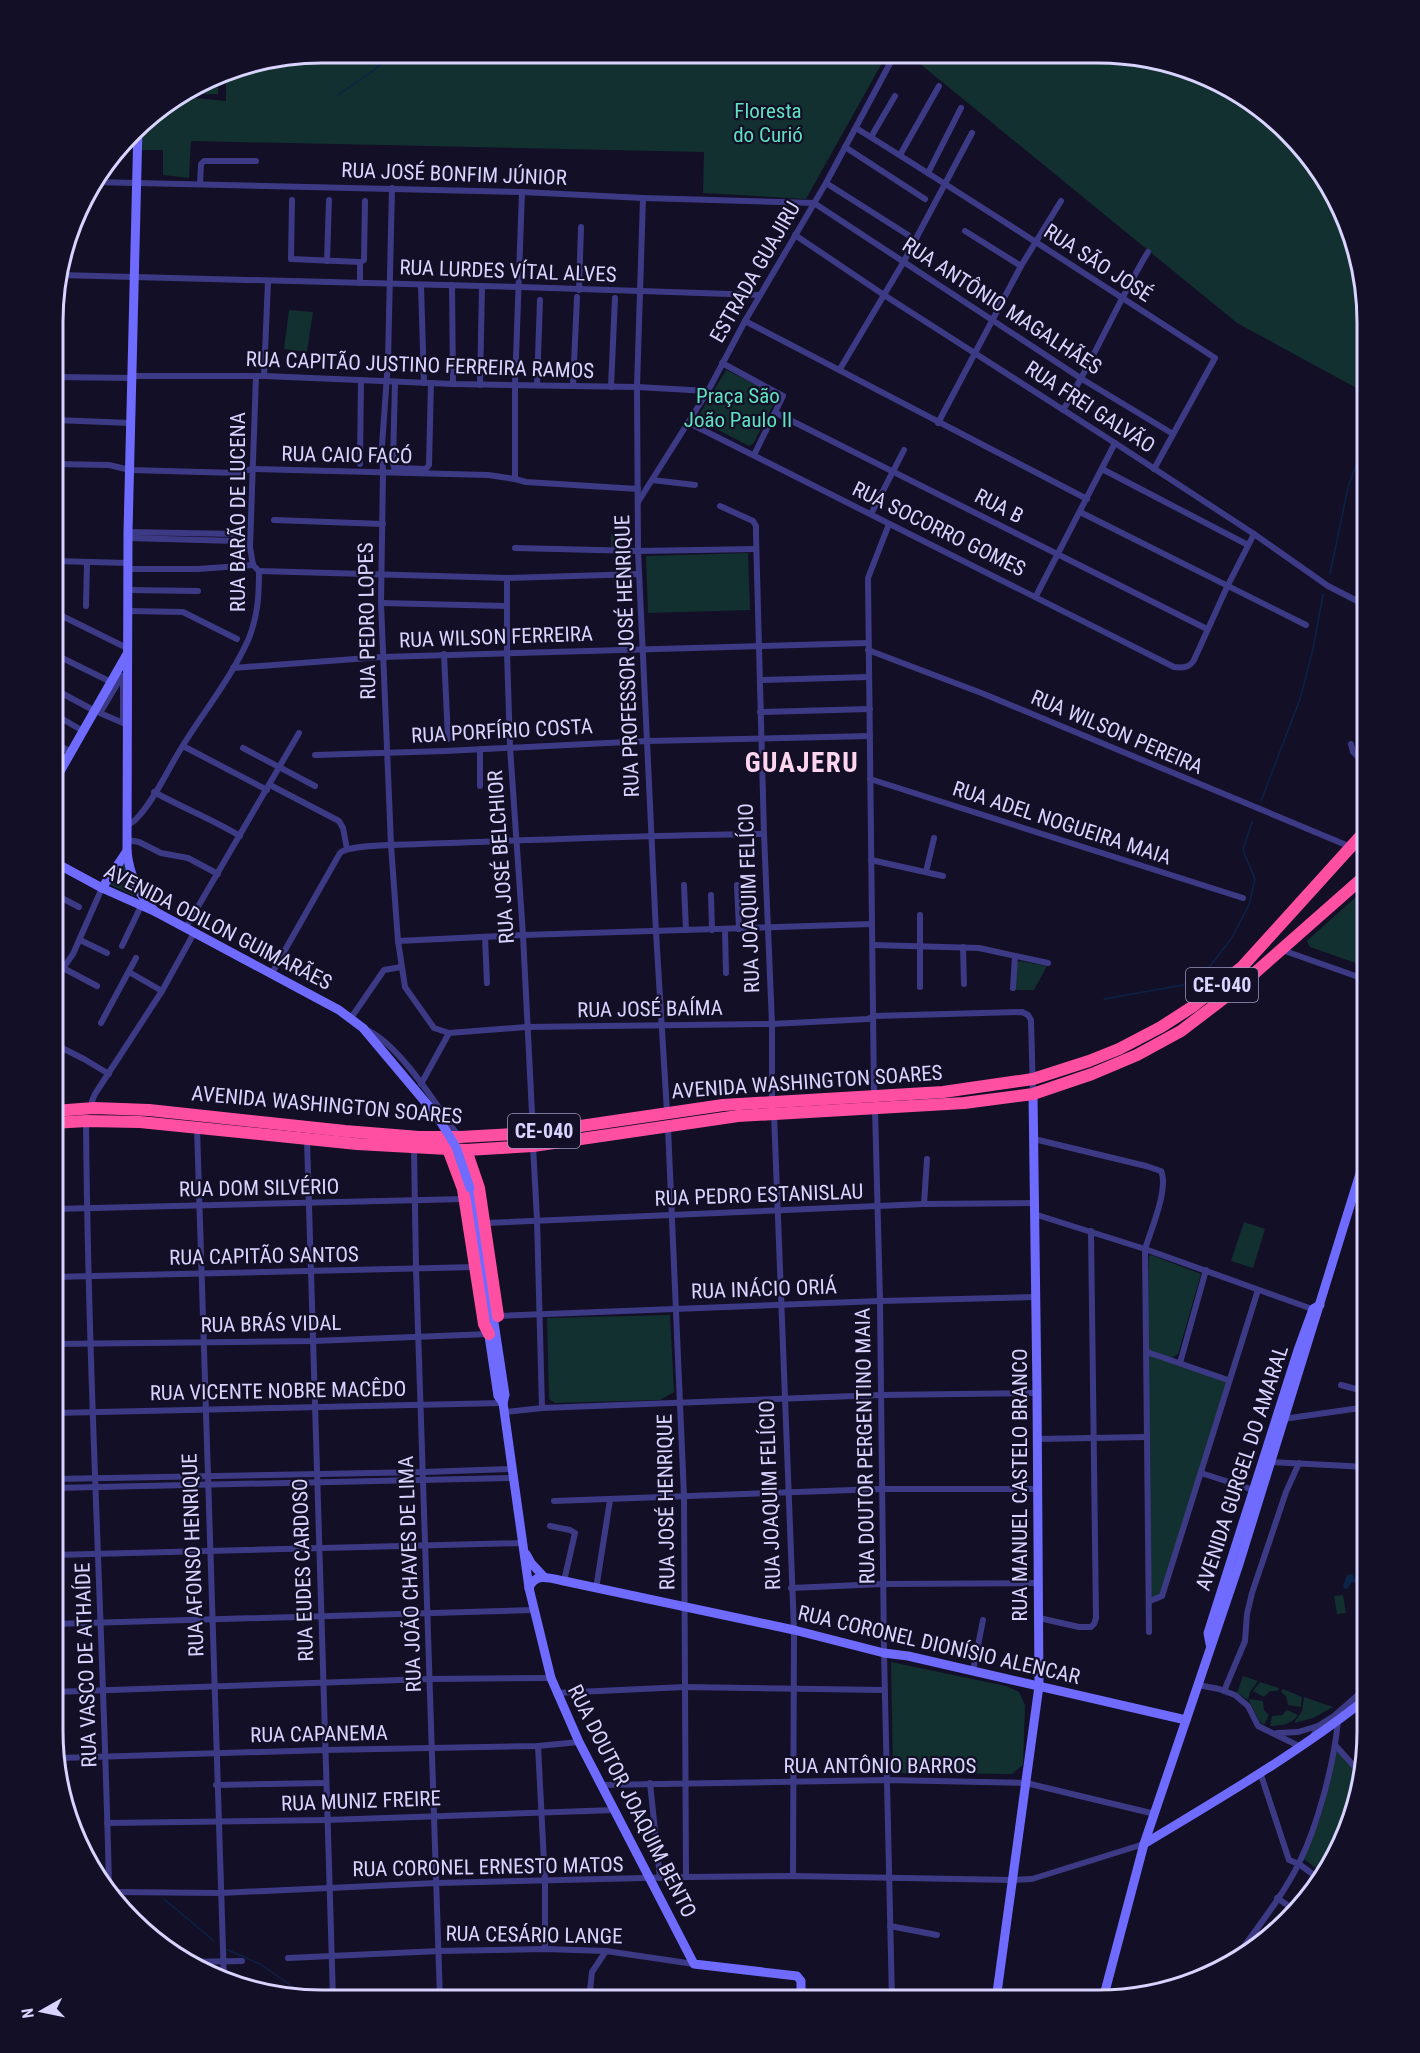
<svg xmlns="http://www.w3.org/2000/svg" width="1420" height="2053" viewBox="0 0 1420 2053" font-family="'Roboto Condensed',sans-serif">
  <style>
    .green { fill: #12302f }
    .water { fill: #0c2248 }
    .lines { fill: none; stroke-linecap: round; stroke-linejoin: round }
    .stream { stroke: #0c2248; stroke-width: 1.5 }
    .street { stroke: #3d3a85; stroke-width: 6 }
    .secondary { stroke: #6f6bff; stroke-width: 9 }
    .highway { stroke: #ff4fa3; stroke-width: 12 }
    .secondary-bridge { stroke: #6f6bff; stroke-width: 9 }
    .labels { text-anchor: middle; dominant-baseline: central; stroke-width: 4.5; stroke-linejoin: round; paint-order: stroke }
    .shield { fill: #130f26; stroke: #9e99be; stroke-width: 1.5 }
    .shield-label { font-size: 20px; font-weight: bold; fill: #d9d4ff }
    .park-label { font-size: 21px; fill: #5fe0c0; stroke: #130f26 }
    .street-label { font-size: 21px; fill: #d9d4ff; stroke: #130f26 }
    .district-label { font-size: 27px; font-weight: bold; letter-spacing: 1.5px; fill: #ffd6f0; stroke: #130f26 }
    .rim { fill: none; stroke: #d9d4ff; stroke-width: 3 }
  </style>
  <rect width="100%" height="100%" fill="#130f26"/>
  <g class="green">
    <polygon points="322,53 887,54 806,199 703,193 704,152 191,141 189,178 163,175 163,150 140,150 140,124 145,119 183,97 226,101 226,72 235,67"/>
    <polygon points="908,54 1134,55 1201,73 1262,108 1340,203 1367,321 1367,379 1362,391 1237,323"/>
    <polygon points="218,77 218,94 195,94 195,90"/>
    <polygon points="289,310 313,312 307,352 284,349"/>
    <polygon points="726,370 773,393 777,398 753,444 749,446 699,420 699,415"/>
    <rect x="611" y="534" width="10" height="14"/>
    <polygon points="748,553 750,610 648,613 646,556"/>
    <polygon points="124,862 136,894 134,896 109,884"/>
    <polygon points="1358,895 1367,896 1367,967 1310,947 1307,941"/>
    <polygon points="1020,961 1047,966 1034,990 1016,990 1016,963"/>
    <polygon points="1244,1222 1265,1229 1253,1268 1231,1261"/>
    <polygon points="1151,1255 1201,1274 1178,1354 1172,1358 1147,1349 1149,1256"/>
    <polygon points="670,1315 674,1392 660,1400 555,1403 549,1399 547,1318"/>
    <polygon points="1147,1352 1228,1380 1161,1596 1151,1601"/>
    <polygon points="1343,1595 1346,1613 1337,1614 1334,1596"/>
    <polygon points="891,1662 1006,1686 1019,1692 1025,1705 1023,1765 1012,1774 893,1773"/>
    <polygon points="1243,1676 1258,1681 1250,1692 1248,1700 1237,1693"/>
    <polygon points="1260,1682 1279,1688 1278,1691 1270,1691 1264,1697 1253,1691"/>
    <polygon points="1283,1689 1302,1697 1301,1707 1288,1705 1286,1696 1281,1692"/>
    <polygon points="1304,1697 1333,1707 1313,1718 1294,1723 1302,1711"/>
    <polygon points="1250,1699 1263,1701 1264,1710 1269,1715 1264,1725 1260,1722 1249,1701"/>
    <path d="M1287 1710 1298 1715C1291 1725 1283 1725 1270 1726L1272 1716 1282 1715Z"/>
    <polygon points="1338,1746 1362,1774 1353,1818 1325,1875 1304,1859 1322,1813"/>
  </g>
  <polygon class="water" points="1360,1563 1364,1586 1357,1587 1355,1582 1352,1582 1348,1588 1344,1589 1343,1586 1347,1575 1352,1574 1360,1585 1357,1564"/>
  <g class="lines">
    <g class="stream">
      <polyline points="338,95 373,71 392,53"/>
      <polyline points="1330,574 1348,487 1367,435"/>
      <polyline points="1261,801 1300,699 1313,649 1323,594"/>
      <polyline points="1104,999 1183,985 1210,966 1231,939 1249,905 1255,879 1243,850 1252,822"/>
      <polyline points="164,1899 214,1941"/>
      <polyline points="228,1950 260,1964 309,1998"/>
    </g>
    <g class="street">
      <path d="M856 128C977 203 1096 281 1215 358L1154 469"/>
      <polyline points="871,137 895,96"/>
      <polyline points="845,147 925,199"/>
      <polyline points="900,155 939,86"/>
      <polyline points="928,173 961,108"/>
      <polyline points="93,182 522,192 643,198 814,203 1082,379 1173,434"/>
      <polyline points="826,183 908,235"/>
      <polyline points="200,184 201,164 204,161 256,161"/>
      <polyline points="392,188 388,361 382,446 383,472 381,603 391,845 398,941 405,987 434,1028 449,1033 526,1027 772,1024 868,1019 874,1016 1022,1012 1028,1015 1031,1020 1033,1094"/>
      <polyline points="643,198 637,387 638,551 656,932 667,1112"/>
      <polyline points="292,200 291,259 360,262 364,260 365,201"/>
      <polyline points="965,231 1021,266"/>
      <polyline points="795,235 884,295 1115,443 1254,534 1328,586 1367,606"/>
      <polyline points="327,261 329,200"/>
      <polyline points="59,275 520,287 760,295"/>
      <polyline points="360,283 360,262"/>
      <polyline points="452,285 453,384"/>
      <polyline points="421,286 424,383"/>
      <polyline points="579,290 581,227"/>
      <polyline points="745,321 1087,499"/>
      <polyline points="722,363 783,396 754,455"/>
      <polyline points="840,369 903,263 972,133"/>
      <polyline points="132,376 264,376 453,384 637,387 708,391"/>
      <polyline points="264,376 268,281"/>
      <polyline points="55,377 132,378"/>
      <polyline points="395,382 393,463 394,468 397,468 426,469 429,465 431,383"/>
      <polyline points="480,385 482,286"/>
      <polyline points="537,385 540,300"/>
      <polyline points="573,386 577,297"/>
      <polyline points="611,387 615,298"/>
      <path d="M1063 410C1094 359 1117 303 1148 252"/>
      <polyline points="776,413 1207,629"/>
      <polyline points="55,420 131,423"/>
      <path d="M689 423 1174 667C1183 668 1189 668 1194 660L1227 587 1254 534"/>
      <polyline points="938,423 1021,266 1061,201"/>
      <polyline points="55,464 109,465 130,470 237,473 252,469 488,475 515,479 526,482 638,489"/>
      <polyline points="360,464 361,380"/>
      <polyline points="1102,469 1248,545"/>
      <polyline points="515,479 515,385 522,192"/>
      <polyline points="652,480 695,485"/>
      <polyline points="638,502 708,391 745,321 826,183 895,54"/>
      <polyline points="720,506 753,521 756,526 756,535 764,834 772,1024 772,1101"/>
      <polyline points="1080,512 1306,625"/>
      <polyline points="871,514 904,450"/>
      <polyline points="274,520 383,524"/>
      <polyline points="128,532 238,534 241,536 241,539 237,541 128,538"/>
      <polyline points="515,548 638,551 756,549"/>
      <polyline points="54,561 128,563"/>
      <polyline points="128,569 198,569 253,565"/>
      <polyline points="259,571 507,578 639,574"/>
      <polyline points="507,578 507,652 510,747 523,935 533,1133"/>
      <polyline points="128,590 198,591"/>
      <polyline points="1036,596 1115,443"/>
      <polyline points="381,603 507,606"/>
      <polyline points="86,606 87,562"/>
      <polyline points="128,611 183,612 237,639"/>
      <polyline points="56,613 129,649"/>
      <polyline points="868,650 984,694 1351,847"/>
      <polyline points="54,654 111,682"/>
      <polyline points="444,654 448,739"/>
      <polyline points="233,668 382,657 868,643"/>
      <polygon points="122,676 123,677 123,723 100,713"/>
      <polyline points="760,680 869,677"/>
      <polyline points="54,689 95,711"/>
      <polyline points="760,712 870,709"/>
      <polyline points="54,714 83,731"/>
      <polyline points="54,742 71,752"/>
      <polyline points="1351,744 1353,752 1367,766"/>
      <polyline points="183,746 267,790"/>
      <polyline points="243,748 315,786"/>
      <polyline points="315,755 445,751 647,741 870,736"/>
      <polyline points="870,779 1243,898"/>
      <polyline points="270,785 339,821 343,828 347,849"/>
      <polyline points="480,786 480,749"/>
      <path d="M154 792C183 808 212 819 240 836"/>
      <path d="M127 825C132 823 135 821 138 817 155 799 168 769 182 747 204 711 232 677 249 638 258 615 259 595 259 571L253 565 250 547 256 376"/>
      <polyline points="128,840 139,842 161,853 188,858 218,874"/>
      <polyline points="871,860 943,876"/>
      <polyline points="926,872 934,838"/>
      <polyline points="684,885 686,930"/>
      <polyline points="737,885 739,929"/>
      <polyline points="54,894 79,907"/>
      <polyline points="711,895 712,930"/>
      <polyline points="185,929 299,733"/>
      <polyline points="725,930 726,973"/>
      <polyline points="485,937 487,983"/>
      <polyline points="80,940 107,953"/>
      <polyline points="398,941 523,935 872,924"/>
      <polyline points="873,945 979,948 1048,963"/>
      <polyline points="122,946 141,906"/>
      <polyline points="963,947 964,984"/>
      <polyline points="1282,950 1367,980"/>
      <polyline points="63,968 97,986"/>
      <polyline points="129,972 162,991"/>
      <path d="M272 973 340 853C349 844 405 845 420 844 535 840 649 835 764 834"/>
      <polyline points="54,981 73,954 102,888"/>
      <polyline points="920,987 920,915"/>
      <polyline points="1013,988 1015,956"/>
      <polyline points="351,1018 384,970 401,967"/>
      <polyline points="101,1023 136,958"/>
      <path d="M367 1030C400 1045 437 1106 459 1137"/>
      <polyline points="54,1044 84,1059 109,1074"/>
      <polyline points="421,1084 449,1033"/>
      <polyline points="874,1096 868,578 889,524"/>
      <polyline points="94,1108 92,1101 95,1094 162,991 194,933"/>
      <polyline points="875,1108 880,1301 884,1653 892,2000"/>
      <polyline points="774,1114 794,1630 793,1876"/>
      <path d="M86 1121C88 1376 103 1630 109 1885"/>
      <polyline points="668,1127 684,1496 686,1877"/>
      <polyline points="197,1128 224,1981"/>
      <path d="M1034 1139 1146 1166 1161 1171C1169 1188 1151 1230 1145 1249L1149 1632"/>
      <polyline points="307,1140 333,1998"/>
      <polyline points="533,1146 537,1219 542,1408"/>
      <polyline points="414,1148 416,1268 440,1999"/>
      <polyline points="924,1204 927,1159"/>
      <polyline points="53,1209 465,1199"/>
      <polyline points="1034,1214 1145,1249 1315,1310"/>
      <polyline points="485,1223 924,1204 1034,1203"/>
      <polyline points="53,1277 476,1267"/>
      <polyline points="497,1316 880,1301 1036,1297"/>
      <polyline points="53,1344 313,1341 489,1334"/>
      <polyline points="1147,1352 1228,1380"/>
      <polyline points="1180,1363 1206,1270"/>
      <polyline points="1341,1385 1367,1392"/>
      <polyline points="505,1412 542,1408 881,1395 1037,1393"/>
      <polyline points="53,1413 503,1403"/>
      <polyline points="1283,1419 1367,1407"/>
      <polyline points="1037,1439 1147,1437"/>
      <polyline points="1270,1462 1367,1467"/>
      <polyline points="1201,1473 1257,1491"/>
      <polyline points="53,1479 423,1472 513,1469"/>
      <polyline points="53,1488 514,1478"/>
      <polyline points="554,1501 881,1489 1037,1489"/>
      <polyline points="550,1526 570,1530 575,1533 564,1581"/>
      <polyline points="53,1555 523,1543"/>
      <polyline points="791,1588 883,1584 1039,1583"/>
      <polyline points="596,1589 610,1500"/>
      <polyline points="1150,1601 1162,1596 1258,1290"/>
      <polyline points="1039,1618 1079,1627 1091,1627 1094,1624 1096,1618 1091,1231"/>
      <polyline points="53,1624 533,1610"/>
      <polyline points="973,1671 983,1620"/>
      <polyline points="1198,1685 1219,1689 1235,1695 1248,1706 1258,1726 1299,1746"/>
      <polyline points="1224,1691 1245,1641 1247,1614 1252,1593 1286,1492 1299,1463"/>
      <polyline points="53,1692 430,1679 551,1678"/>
      <polyline points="556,1693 685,1687 884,1690"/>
      <polyline points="1277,1733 1298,1732 1318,1726"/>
      <polyline points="1313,1736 1318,1726 1334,1716 1367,1687"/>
      <polyline points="538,1746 545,1881 545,1949"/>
      <polyline points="1336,1746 1362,1775"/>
      <polyline points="59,1758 325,1750 538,1746 579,1742"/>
      <polyline points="1260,1772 1289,1860 1299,1864 1322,1881"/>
      <polyline points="650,1783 660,1878"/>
      <polyline points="216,1785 326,1783"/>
      <polyline points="601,1785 888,1780 1026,1783 1155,1814"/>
      <polyline points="107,1823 327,1820 615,1810"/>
      <polyline points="115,1892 220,1893 437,1883 686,1877 793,1876 1013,1880 1032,1879 1144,1844"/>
      <polyline points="1277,1898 1296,1911"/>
      <polyline points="890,1926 937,1935"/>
      <polyline points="288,1958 439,1951 545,1949 606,1951 694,1964"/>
      <polyline points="187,1962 242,1961"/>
      <path d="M1232 1963C1254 1932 1283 1896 1299 1863 1318 1825 1334 1763 1338 1721"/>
      <polyline points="1171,1984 1215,1968 1226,1967"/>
      <polyline points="589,1999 592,1972 606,1951"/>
    </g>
    <g class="secondary">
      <path d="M138 127 128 532 127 851C129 873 139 898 156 912"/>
      <polyline points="54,782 127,654"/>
      <polyline points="54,862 102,888 156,912 339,1010 363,1028 437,1116"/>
      <polyline points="102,888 127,851"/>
      <polyline points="470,1188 489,1311 488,1316"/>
      <polyline points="489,1311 493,1316 505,1395 503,1403 529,1588 551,1678 579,1742 694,1964 797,1976 801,1981 801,2000"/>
      <polyline points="488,1329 498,1396 503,1403"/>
      <polyline points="526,1554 531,1563 544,1577"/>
      <path d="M529 1588C535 1572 550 1578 564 1581L794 1630 884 1653 908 1656 1186 1720"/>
      <polyline points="1210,1644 1208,1633 1298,1350 1313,1309 1320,1305"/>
      <path d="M1144 1844C1220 1798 1298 1753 1367 1698"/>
      <polyline points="1103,1999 1144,1844 1239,1564 1367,1151"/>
      <polyline points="996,2000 1039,1686 1037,1393 1033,1094"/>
    </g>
    <g class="highway">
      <polyline points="54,1111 94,1108 149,1110 345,1131 419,1137 460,1137 533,1133 723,1105 943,1092 1033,1079 1089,1061 1119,1049 1161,1027 1192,1007 1242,967 1367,829"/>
      <polyline points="53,1123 86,1121 140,1122 357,1144 466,1150 533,1146 738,1116 964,1103 1033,1094 1092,1074 1137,1055 1181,1031 1240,986 1367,874"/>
      <polyline points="448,1149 463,1189 484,1324 489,1334"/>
      <polyline points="466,1150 479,1188 498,1316"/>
    </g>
    <polyline class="secondary-bridge" points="437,1116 456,1147 470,1188"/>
  </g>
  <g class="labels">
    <g class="shield">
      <rect x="1186" y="968" width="72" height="34" rx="4.5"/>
      <rect x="508" y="1114" width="72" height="34" rx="4.5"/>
    </g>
    <g class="shield-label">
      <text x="1222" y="985">CE-040</text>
      <text x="544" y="1131">CE-040</text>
    </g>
    <g class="park-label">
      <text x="768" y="111">Floresta<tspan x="768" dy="24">do Curió</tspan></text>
      <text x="738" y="396">Praça São<tspan x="738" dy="24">João Paulo II</tspan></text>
    </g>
    <g class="street-label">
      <text transform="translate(454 174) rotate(2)">RUA JOSÉ BONFIM JÚNIOR</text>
      <text transform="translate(1098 263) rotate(33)">RUA SÃO JOSÉ</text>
      <text transform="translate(508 271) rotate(2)">RUA LURDES VÍTAL ALVES</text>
      <text transform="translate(755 272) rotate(-60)">ESTRADA GUAJIRU</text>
      <text transform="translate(1002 306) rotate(33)">RUA ANTÔNIO MAGALHÃES</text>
      <text transform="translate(420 365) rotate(2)">RUA CAPITÃO JUSTINO FERREIRA RAMOS</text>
      <text transform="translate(1090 407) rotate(33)">RUA FREI GALVÃO</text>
      <text transform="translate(347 455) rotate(1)">RUA CAIO FACÓ</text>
      <text transform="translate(999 506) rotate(27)">RUA B</text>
      <text transform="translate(238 512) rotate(-90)">RUA BARÃO DE LUCENA</text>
      <text transform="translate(939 529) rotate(26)">RUA SOCORRO GOMES</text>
      <text transform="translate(367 621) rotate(-91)">RUA PEDRO LOPES</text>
      <text transform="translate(496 637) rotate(-2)">RUA WILSON FERREIRA</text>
      <text transform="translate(627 656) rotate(-92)">RUA PROFESSOR JOSÉ HENRIQUE</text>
      <text transform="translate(502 731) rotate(-3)">RUA PORFÍRIO COSTA</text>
      <text transform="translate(1117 732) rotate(23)">RUA WILSON PEREIRA</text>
      <text transform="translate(1062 823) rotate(18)">RUA ADEL NOGUEIRA MAIA</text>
      <text transform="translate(501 857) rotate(-94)">RUA JOSÉ BELCHIOR</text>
      <text transform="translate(749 898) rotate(-92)">RUA JOAQUIM FELÍCIO</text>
      <text transform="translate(218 927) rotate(27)">AVENIDA ODILON GUIMARÃES</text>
      <text transform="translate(650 1009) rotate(-1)">RUA JOSÉ BAÍMA</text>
      <text transform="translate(807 1082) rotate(-4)">AVENIDA WASHINGTON SOARES</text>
      <text transform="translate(327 1105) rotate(5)">AVENIDA WASHINGTON SOARES</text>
      <text transform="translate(259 1188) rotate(-1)">RUA DOM SILVÉRIO</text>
      <text transform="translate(759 1195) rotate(-2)">RUA PEDRO ESTANISLAU</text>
      <text transform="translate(264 1256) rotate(-1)">RUA CAPITÃO SANTOS</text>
      <text transform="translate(764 1289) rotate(-2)">RUA INÁCIO ORIÁ</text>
      <text transform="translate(271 1324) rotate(-1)">RUA BRÁS VIDAL</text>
      <text transform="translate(278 1391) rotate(-1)">RUA VICENTE NOBRE MACÊDO</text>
      <text transform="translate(865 1446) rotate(-91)">RUA DOUTOR PERGENTINO MAIA</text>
      <text transform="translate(1242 1468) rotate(-72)">AVENIDA GURGEL DO AMARAL</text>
      <text transform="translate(1020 1485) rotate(-90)">RUA MANUEL CASTELO BRANCO</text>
      <text transform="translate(770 1495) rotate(-92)">RUA JOAQUIM FELÍCIO</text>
      <text transform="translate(666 1502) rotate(-91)">RUA JOSÉ HENRIQUE</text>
      <text transform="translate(193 1555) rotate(-92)">RUA AFONSO HENRIQUE</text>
      <text transform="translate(303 1570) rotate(-92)">RUA EUDES CARDOSO</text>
      <text transform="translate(410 1574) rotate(-92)">RUA JOÃO CHAVES DE LIMA</text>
      <text transform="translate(939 1645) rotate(13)">RUA CORONEL DIONÍSIO ALENCAR</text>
      <text transform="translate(86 1665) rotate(-92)">RUA VASCO DE ATHAÍDE</text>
      <text transform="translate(319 1734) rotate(-1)">RUA CAPANEMA</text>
      <text x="880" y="1766">RUA ANTÔNIO BARROS</text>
      <text transform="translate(361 1801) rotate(-2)">RUA MUNIZ FREIRE</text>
      <text transform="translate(632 1801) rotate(63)">RUA DOUTOR JOAQUIM BENTO</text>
      <text transform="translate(488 1867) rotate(-1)">RUA CORONEL ERNESTO MATOS</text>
      <text transform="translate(534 1935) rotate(1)">RUA CESÁRIO LANGE</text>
    </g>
    <g class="district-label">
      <text x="802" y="763">GUAJERU</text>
    </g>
  </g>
  <path d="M0 0H1420V2053H0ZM322 63H1098A259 259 0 0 1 1357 322V1731A259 259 0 0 1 1098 1990H322A259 259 0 0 1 63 1731V322A259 259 0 0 1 322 63Z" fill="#130f26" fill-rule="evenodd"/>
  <path class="rim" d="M322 63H1098A259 259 0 0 1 1357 322V1731A259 259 0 0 1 1098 1990H322A259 259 0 0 1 63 1731V322A259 259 0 0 1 322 63Z"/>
  <g transform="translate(42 2011) rotate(261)" stroke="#130f26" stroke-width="4.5" paint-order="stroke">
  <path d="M0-4.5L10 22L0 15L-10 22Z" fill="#d9d4ff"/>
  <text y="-9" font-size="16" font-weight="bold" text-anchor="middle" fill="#d9d4ff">N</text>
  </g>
</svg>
